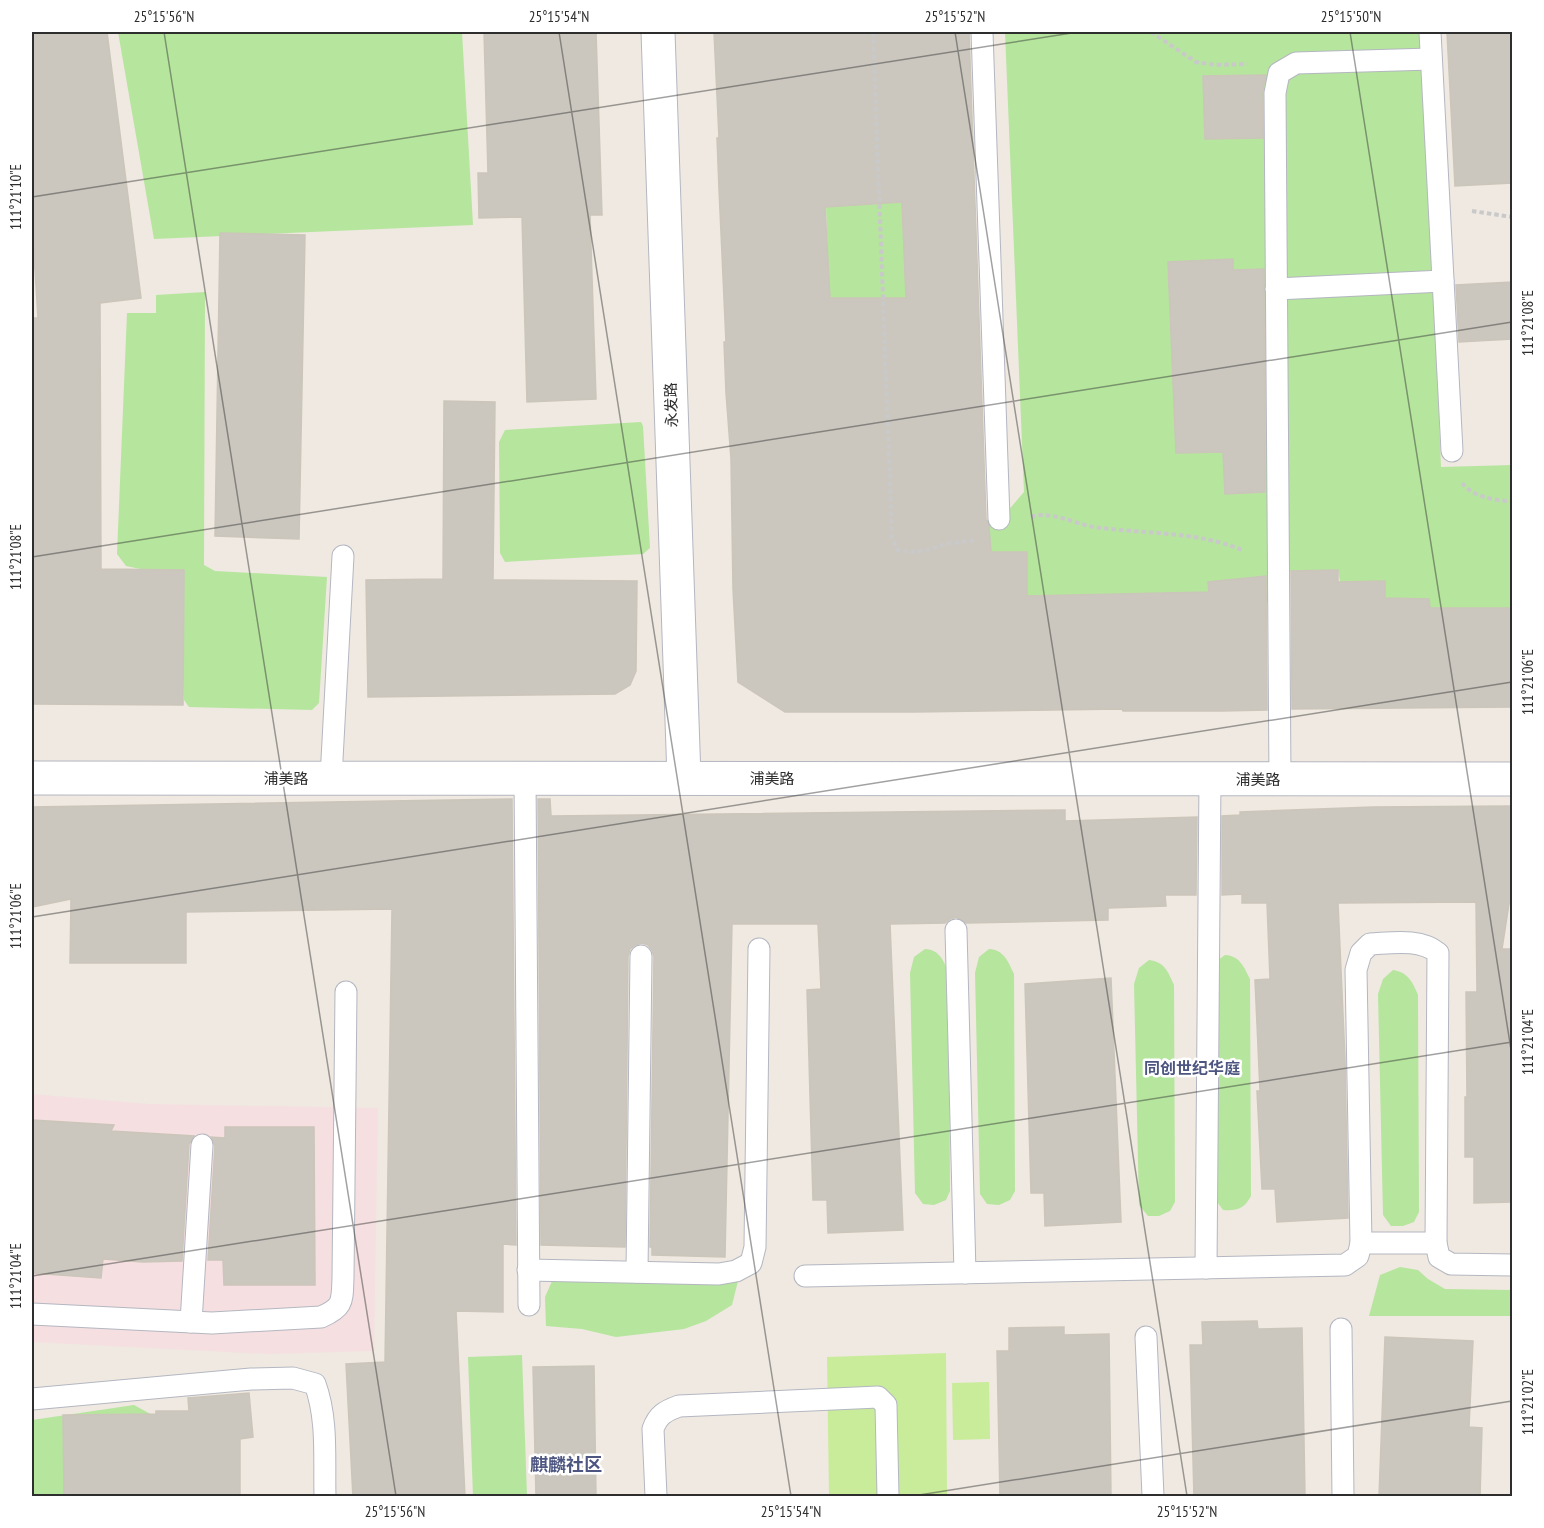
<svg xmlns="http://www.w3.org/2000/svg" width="1544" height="1528" viewBox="0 0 1544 1528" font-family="'PT Sans Narrow','Noto Sans SC',sans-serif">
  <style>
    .medical { fill: #f5dfe0 }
    .green { fill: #b6e59e }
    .pitch { fill: #c9ec9a }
    .building { fill: #cbc7bf; stroke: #cbc5ba; stroke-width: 1.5; fill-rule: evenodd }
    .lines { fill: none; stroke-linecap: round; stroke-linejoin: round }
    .lane-casing { stroke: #b4b7c1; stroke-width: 23 }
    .street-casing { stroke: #b4b7c1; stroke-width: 35 }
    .path { stroke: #c9c9c9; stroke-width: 4; stroke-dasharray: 4.5 3; stroke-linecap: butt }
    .lane { stroke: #fff; stroke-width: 21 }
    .street { stroke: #fff; stroke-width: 33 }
    .ticks { fill: none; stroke: #2e2e2e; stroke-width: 1.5; stroke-opacity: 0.45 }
    .labels { text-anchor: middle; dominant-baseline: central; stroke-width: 5; stroke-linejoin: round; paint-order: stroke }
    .street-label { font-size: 15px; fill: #2e2e2e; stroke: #fff }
    .neighbourhood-label { font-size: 16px; font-weight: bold; fill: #4d5680; stroke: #fff }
    .quarter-label { font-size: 18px; font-weight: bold; fill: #4d5680; stroke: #fff }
    .neatline { fill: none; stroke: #2e2e2e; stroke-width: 2 }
    .ticks-label { font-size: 15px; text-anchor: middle; fill: #2e2e2e }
  </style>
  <rect width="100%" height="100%" fill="#efe9e1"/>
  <polygon class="medical" points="32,1094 148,1104 378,1108 374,1351 267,1354 32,1342"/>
  <g class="green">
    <polygon points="118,32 462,32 473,225 154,239"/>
    <polygon points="847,32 895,32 916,524 990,520 1006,513 1024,492 1005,32 1424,32 1441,467 1512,465 1512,609 1430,609 1429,599 1385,598 1384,581 1340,582 1338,570 1287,571 1288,602 1223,602 1219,592 1027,596 1026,552 981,552 838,534 825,180 848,64"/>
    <polygon points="205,292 204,565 215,571 327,577 319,703 312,710 189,707 184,700 184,570 145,570 126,566 117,554 127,313 156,313 156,295"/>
    <polygon points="641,422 643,426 650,548 643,554 505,562 500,553 499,442 505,430"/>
    <path d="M925 949C940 950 944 961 949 974L950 1191 946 1200 934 1205 923 1204 915 1193 910 973 914 957Z"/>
    <path d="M989 949C1004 950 1008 961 1014 974L1015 1191 1010 1200 999 1205 987 1204 980 1194 975 973 979 957Z"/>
    <path d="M1225 955C1240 956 1244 967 1250 979L1251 1196C1244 1209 1237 1211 1223 1210L1215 1199 1214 963Z"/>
    <path d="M1149 960C1165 962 1168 972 1174 985L1175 1202 1170 1211 1159 1216H1148L1139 1205 1134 984 1139 968Z"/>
    <path d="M1393 970C1408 972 1413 983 1418 995L1419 1212 1414 1222 1403 1226H1391L1383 1215 1378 994 1383 979Z"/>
    <polygon points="1400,1267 1418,1270 1428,1279 1445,1289 1512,1290 1512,1316 1369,1316 1380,1275"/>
    <polygon points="739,1277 732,1305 706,1321 684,1329 616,1337 582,1329 546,1326 545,1297 553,1279"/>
    <polygon points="522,1355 527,1496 473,1496 468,1357"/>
    <polygon points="134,1405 156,1417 156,1496 32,1496 32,1420"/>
  </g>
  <g class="pitch">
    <polygon points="946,1353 947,1496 829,1496 827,1357"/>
    <polygon points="989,1382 990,1439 953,1440 952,1383"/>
  </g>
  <g class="building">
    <polygon points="32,32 107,32 141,298 100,303 101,569 184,570 183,705 32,704 32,318 38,318 32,222"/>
    <polygon points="484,32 596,32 602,215 590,215 596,399 527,402 522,217 479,218 478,173 488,173"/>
    <path d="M714 32H969L986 519 989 527 991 552H1027V596L1209 592 1208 582 1266 576 1267 710 1222 711H1123L1122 709 914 712H785L738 682 733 589 731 459 726 393 724 342H726L719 189 717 138H719ZM902 202 906 298H830L825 207Z"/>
    <polygon points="1447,32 1512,32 1512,183 1455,186"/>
    <polygon points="1266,75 1262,93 1263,138 1205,139 1203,76"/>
    <polygon points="220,233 305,235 299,539 215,536"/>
    <polygon points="1233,259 1233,270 1264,269 1265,492 1225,494 1223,452 1176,453 1168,262"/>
    <polygon points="1512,282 1512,339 1459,342 1456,285"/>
    <polygon points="444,401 495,402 493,580 637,581 636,671 630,685 615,694 368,697 366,580 443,579"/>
    <polygon points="1338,570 1338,582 1385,581 1385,598 1429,599 1430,608 1512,608 1512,707 1292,709 1291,571"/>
    <polygon points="512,799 516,1245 503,1244 503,1312 456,1311 465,1497 353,1497 346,1364 385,1362 392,909 186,912 186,963 70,963 71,899 32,907 32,807"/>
    <polygon points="538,799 550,799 551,816 1065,810 1065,821 1197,817 1196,895 1165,895 1166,906 1108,908 1108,920 966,923 956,917 950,919 945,923 890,924 903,1230 828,1233 827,1200 813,1200 807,990 821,989 818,924 732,924 725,1257 652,1255 652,1247 650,1247 654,956 652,950 648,945 642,943 635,945 630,949 628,956 625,1247 541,1245"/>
    <polygon points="1512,806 1512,891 1511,891 1502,949 1512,949 1512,1202 1474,1203 1474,1157 1465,1157 1465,1097 1467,1097 1466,992 1477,992 1476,902 1338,903 1345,1059 1348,1218 1277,1222 1275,1189 1262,1189 1257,1091 1260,1091 1255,980 1270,979 1267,903 1242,903 1242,894 1222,895 1222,816 1240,815 1240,812 1373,807"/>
    <polygon points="1111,978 1121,1222 1045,1226 1044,1193 1031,1193 1025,984"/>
    <polygon points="32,1120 114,1125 111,1131 194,1136 189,1144 182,1261 143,1262 103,1259 101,1278 32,1273"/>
    <polygon points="225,1127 314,1127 315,1285 224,1285 223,1260 208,1260 215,1146 211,1137 225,1138"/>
    <polygon points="1257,1321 1258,1329 1302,1328 1305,1497 1194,1497 1190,1345 1203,1345 1202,1322"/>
    <polygon points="1064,1327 1064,1335 1109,1334 1111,1497 1000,1497 997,1351 1009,1351 1009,1328"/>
    <polygon points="1385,1337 1473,1341 1469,1427 1482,1428 1480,1497 1379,1497"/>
    <polygon points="594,1366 596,1497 536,1497 533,1367"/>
    <polygon points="249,1393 253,1437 240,1439 240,1497 64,1497 63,1415 156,1414 156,1411 189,1411 188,1398"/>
  </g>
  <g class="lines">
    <g class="lane-casing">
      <g id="lane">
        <polyline points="982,32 999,519"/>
        <polyline points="1430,32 1452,451"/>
        <polyline points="1276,289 1443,281"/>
        <polyline points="331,778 343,556"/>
        <polyline points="525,778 529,1305"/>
        <polyline points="1280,779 1275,93 1279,73 1296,63 1431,59"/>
        <polyline points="956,930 965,1273"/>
        <polyline points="1361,1243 1436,1243"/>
        <polyline points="1206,1268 1210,778"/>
        <polyline points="528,1270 719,1274 736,1271 751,1263 755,1247 759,949"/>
        <polyline points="637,1272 641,956"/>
        <path d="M805 1276 1345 1265 1358 1256 1361 1243 1356 970 1361 953 1370 944C1392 943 1420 938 1438 953L1436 1243 1439 1257 1451 1264 1512 1265"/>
        <path d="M32 1314 212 1323 321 1317C344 1307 342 1301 343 1278L346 992"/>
        <polyline points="191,1322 202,1145"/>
        <polyline points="1341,1329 1343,1496"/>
        <polyline points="1146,1337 1153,1496"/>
        <path d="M32 1399 251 1379 293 1378 315 1384C328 1419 324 1460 325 1496"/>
        <path d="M656 1496 653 1429C658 1415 665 1411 679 1406L878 1397 886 1405 888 1496"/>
      </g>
    </g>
    <g class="street-casing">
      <g id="street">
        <polyline points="658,32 684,778"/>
        <polyline points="32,778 1512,779"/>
      </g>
    </g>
    <g class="path">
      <path d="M873 32 892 538 898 550C918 554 927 550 946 544 955 542 966 542 975 540"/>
      <polyline points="1151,32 1196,62 1215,65 1247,64"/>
      <polyline points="1472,211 1512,217"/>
      <path d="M1462 483C1473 497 1495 501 1512 501"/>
      <path d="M1031 517C1050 510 1075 524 1094 527 1142 534 1200 531 1244 551"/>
    </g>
    <use href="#lane" class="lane"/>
    <use href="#street" class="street"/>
  </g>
  <path class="ticks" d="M164 32 396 1496M559 32 791 1496M955 32 1187 1496M1350 32 1512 1056M32 197 1078 32M32 557 1512 322M32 917 1512 682M32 1276 1512 1042M913 1496 1512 1401"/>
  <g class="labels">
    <g class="street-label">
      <text transform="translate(671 405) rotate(-92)">永发路</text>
      <text x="286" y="778">浦美路</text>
      <text x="772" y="778">浦美路</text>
      <text x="1258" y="779">浦美路</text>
    </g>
    <g class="neighbourhood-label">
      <text x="1192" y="1068">同创世纪华庭</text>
    </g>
    <g class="quarter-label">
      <text x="566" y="1464">麒麟社区</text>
    </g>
  </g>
  <rect width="1544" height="1528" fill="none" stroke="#ffffff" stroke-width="66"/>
  <rect x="33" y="33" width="1478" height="1462" class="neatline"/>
  <g class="ticks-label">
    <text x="164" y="22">25°15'56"N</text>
    <text x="559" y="22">25°15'54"N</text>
    <text x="955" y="22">25°15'52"N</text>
    <text x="1351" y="22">25°15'50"N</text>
    <text transform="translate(16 197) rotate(-90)" y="5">111°21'10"E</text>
    <text transform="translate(1528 323) rotate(-90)" y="5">111°21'08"E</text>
    <text transform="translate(16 557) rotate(-90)" y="5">111°21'08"E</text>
    <text transform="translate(1528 682) rotate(-90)" y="5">111°21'06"E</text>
    <text transform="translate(16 916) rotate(-90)" y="5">111°21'06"E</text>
    <text transform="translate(1528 1042) rotate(-90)" y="5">111°21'04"E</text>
    <text transform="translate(16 1276) rotate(-90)" y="5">111°21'04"E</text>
    <text transform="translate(1528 1402) rotate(-90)" y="5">111°21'02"E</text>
    <text x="395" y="1517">25°15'56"N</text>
    <text x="791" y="1517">25°15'54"N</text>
    <text x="1187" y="1517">25°15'52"N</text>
  </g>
</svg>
